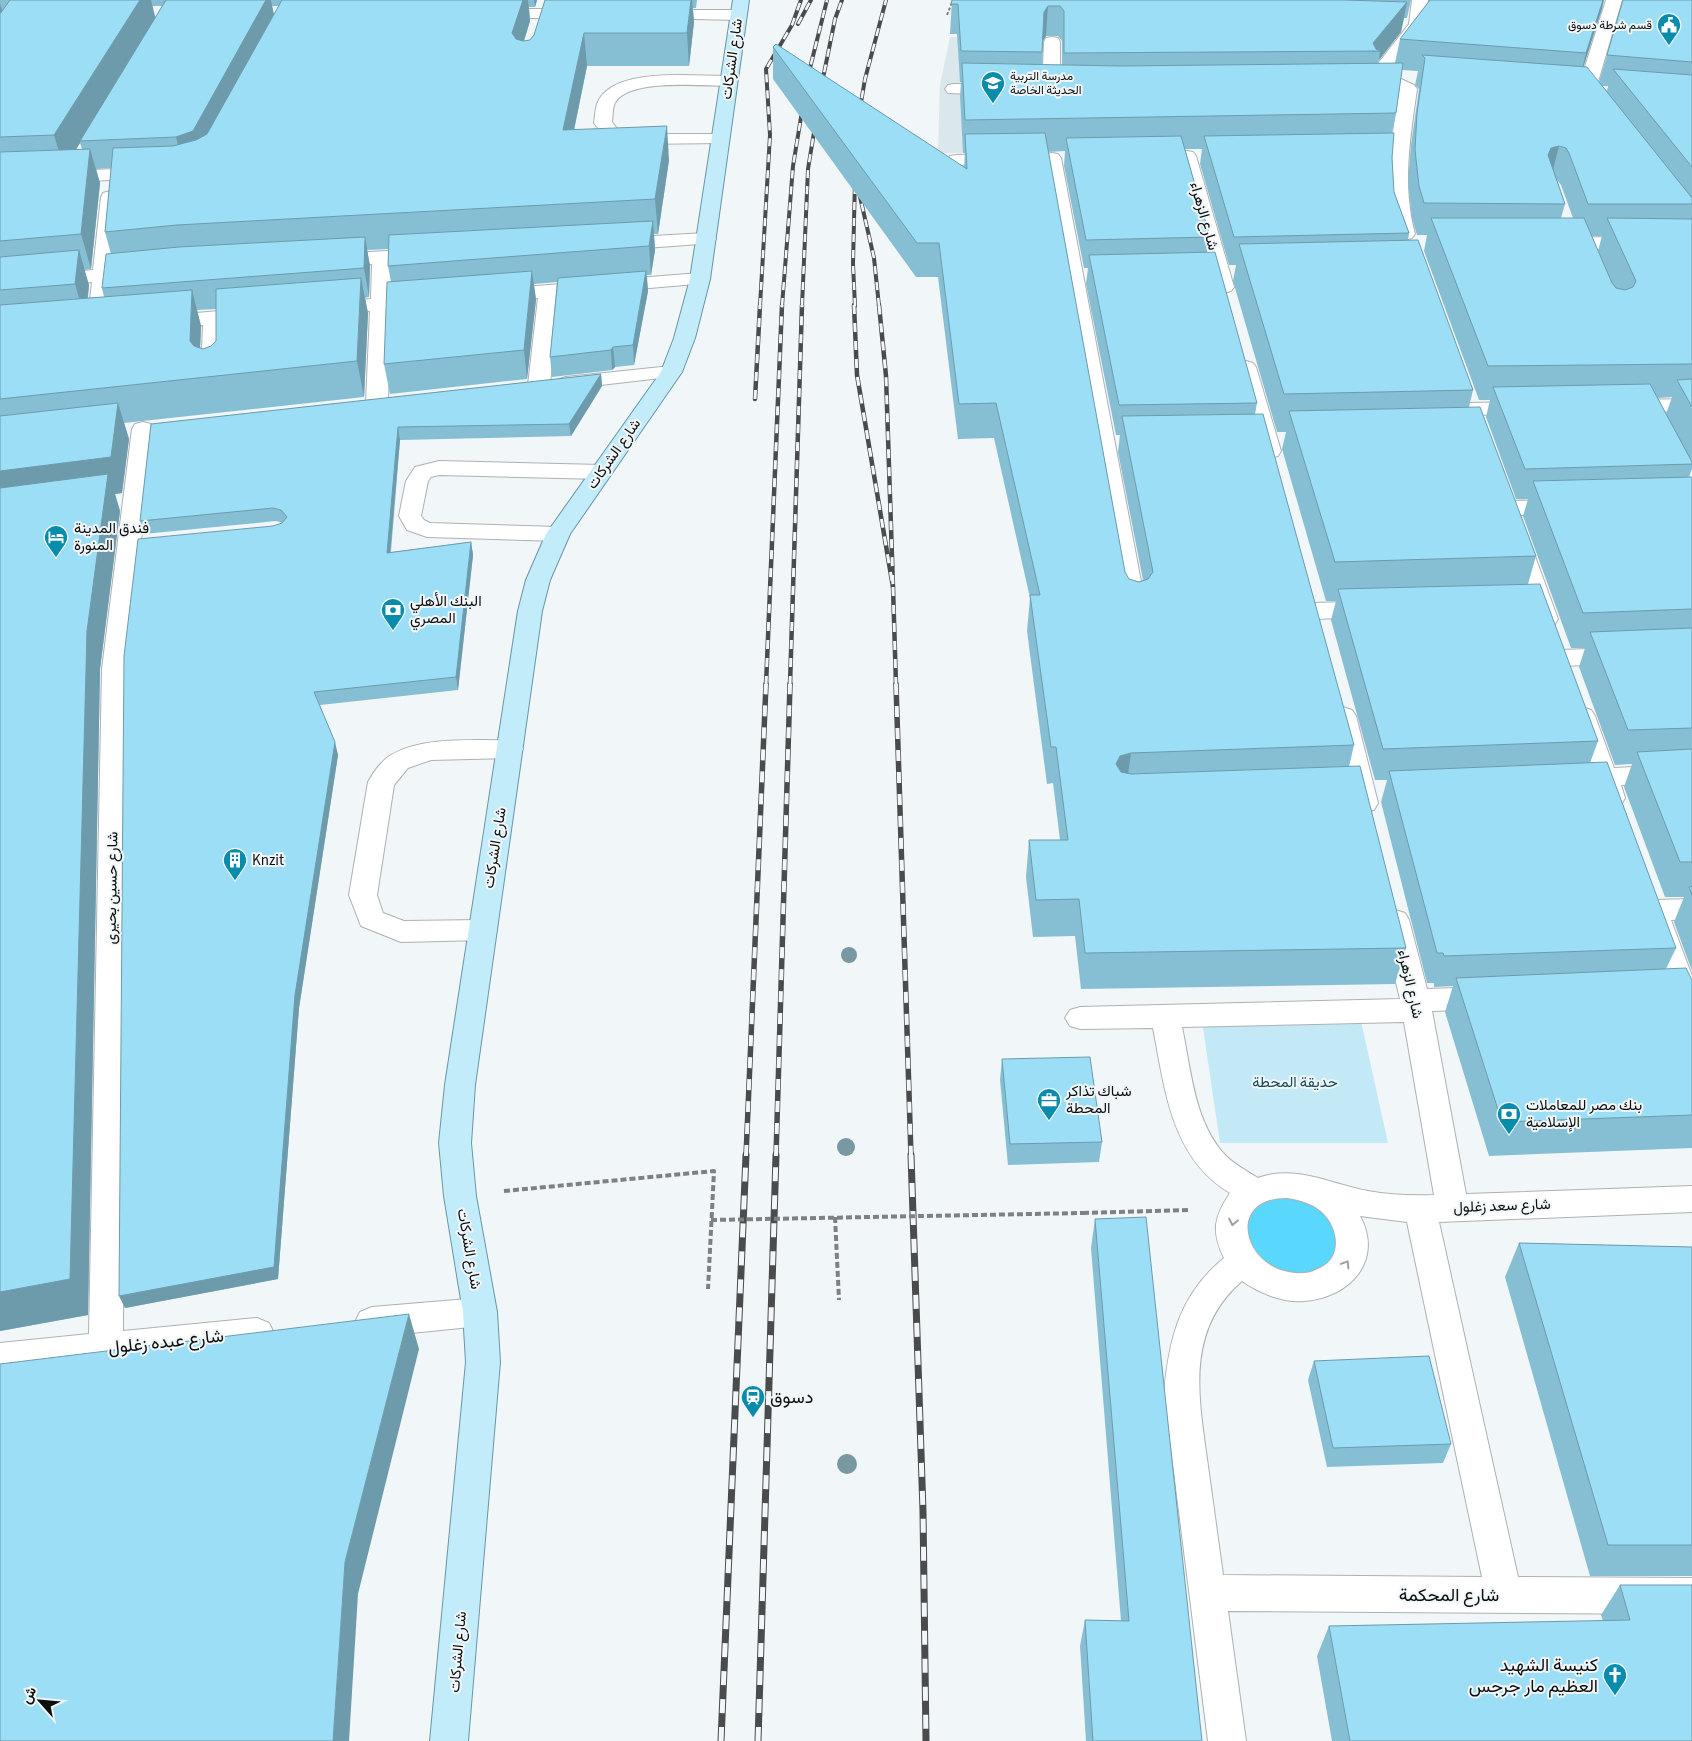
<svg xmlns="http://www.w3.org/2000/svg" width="1692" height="1741" viewBox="0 0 1692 1741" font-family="'Source Sans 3',Vazirmatn,sans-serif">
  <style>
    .built { fill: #dae7ec }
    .green { fill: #c3e9f7 }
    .water { fill: #59d7fd }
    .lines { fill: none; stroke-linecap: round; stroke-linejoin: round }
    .minor-casing { stroke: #adb1b3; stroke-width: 2 }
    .major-casing { stroke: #6896a6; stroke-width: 2 }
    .path-far1 { stroke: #7d8182; stroke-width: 2; stroke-dasharray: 3 2; stroke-linecap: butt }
    .path { stroke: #7d8182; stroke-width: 4; stroke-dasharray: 6 3; stroke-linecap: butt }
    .minor { fill: #fff; fill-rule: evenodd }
    .major { fill: #c2ecfa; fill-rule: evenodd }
    .rail-far3-casing { stroke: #494b4c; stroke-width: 4 }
    .rail-far2-casing { stroke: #494b4c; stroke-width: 4.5 }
    .rail-far1-casing { stroke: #494b4c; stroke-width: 5.5 }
    .rail-casing { stroke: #494b4c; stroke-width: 7 }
    .rail-far3 { stroke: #f1f6f8; stroke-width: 2.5; stroke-dasharray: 8; stroke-linecap: butt }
    .rail-far2 { stroke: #f1f6f8; stroke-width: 3; stroke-dasharray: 9; stroke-linecap: butt }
    .rail-far1 { stroke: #f1f6f8; stroke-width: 4; stroke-dasharray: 11; stroke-linecap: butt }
    .rail { stroke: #f1f6f8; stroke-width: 5; stroke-dasharray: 14; stroke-linecap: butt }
    .path-bridge { stroke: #7d8182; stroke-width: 4; stroke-dasharray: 6 3; stroke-linecap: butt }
    .tree { fill: #7898a2 }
    .wall { fill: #86bfd3; fill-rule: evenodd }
    .shaded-wall { fill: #6d9bac }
    .building { fill: #9cdef5; stroke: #6d9bac }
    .oneway { stroke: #9e9f9f }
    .labels { text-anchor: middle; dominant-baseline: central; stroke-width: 4; stroke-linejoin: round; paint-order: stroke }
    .far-poi-label { font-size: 12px; fill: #0d0f0f; stroke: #f1f6f8; text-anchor: end }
    .street-label { font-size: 15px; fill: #0d0f0f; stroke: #f1f6f8 }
    .poi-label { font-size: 15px; fill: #0d0f0f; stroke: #f1f6f8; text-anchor: start }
    .park-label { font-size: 15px; fill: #154b5b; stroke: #f1f6f8 }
    .near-street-label { font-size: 18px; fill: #0d0f0f; stroke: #f1f6f8 }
    .near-poi-label { font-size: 18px; fill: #0d0f0f; stroke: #f1f6f8; text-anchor: start }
  </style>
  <rect width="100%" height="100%" fill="#f1f6f8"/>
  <polygon class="built" points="950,37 1047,40 1049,153 938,153 940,85"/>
  <polygon class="green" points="1202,1021 1361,1021 1388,1143 1220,1143"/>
  <polygon class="water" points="1271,1193 1316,1199 1343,1233 1333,1268 1290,1278 1249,1255 1241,1217"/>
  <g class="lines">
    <g class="minor-casing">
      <g id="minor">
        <path d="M1412 0H1428L1425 25 1388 73 1414 85 1417 89C1410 138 1402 185 1415 234L1412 238 1405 240 1398 238 1395 234C1383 186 1392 140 1399 91L1372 79 1369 75 1409 24Z"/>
        <path d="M1606 0H1622L1595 92 1606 106 1603 110C1590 113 1584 102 1577 92Z"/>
        <polygon points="491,9 578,9 584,11 586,14 584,17 578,19 485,17 483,14 485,11"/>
        <polygon points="656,10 738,10 744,12 746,15 744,18 738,20 650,18 648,15 650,12"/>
        <polygon points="1052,37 1058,38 1060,42 1060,91 1057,95 1051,96 1045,95 1042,91 1044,42 1046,38"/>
        <path d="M681 75 728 76 734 77 737 81 734 85 728 86C703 86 628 78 615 103 612 108 613 117 612 122L618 130 635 134H720L726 135 729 139 726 143 635 144 606 138 594 123C595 117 595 110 597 104 607 76 656 75 681 75Z"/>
        <polygon points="954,84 999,85 1005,86 1008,90 1005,94 999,95 948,93 945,89 948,85"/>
        <polygon points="1187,151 1193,152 1196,156 1234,287 1231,291 1224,293 1217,291 1214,287 1178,156 1181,152"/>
        <polygon points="1052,153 1058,154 1061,158 1146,608 1143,613 1134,616 1125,613 1122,608 1043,158 1046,154"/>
        <polygon points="1002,154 1008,155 1011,159 1008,163 956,165 950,164 947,160 950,156 956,155"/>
        <polygon points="148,168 155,170 157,174 155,178 0,185 0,173"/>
        <polygon points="110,191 117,193 119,197 113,268 140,265 147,267 150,271 147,275 112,280 107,327 104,331 97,333 90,331 87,327 92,282 0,291 0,279 93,270 101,197 103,193"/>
        <polygon points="706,233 713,235 716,239 713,243 618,250 611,248 608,244 611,240 618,238"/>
        <polygon points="1557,237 1692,238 1692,250 1557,249 1550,247 1547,243 1550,239"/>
        <polygon points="425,249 432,251 435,255 432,259 392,263 391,297 424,295 431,297 434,301 431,305 390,310 388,403 385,408 377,409 369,408 366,403 370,311 330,314 323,312 320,308 323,304 371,299 372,264 331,266 324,264 321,260 324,256 331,254"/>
        <polygon points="700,273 707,275 710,279 707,283 558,296 550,385 547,390 539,391 531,390 528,385 538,298 497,301 490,299 487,295 490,291 497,289"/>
        <polygon points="252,308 259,310 262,314 259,318 223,323 223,377 219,381 212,383 205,381 201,377 203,325 163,328 156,326 153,322 156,318 163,316"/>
        <polygon points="1246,361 1253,363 1256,367 1281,451 1278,456 1270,458 1262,456 1259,451 1236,367 1239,363"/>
        <polygon points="671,366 678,368 682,372 678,376 566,389 559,387 555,383 559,379 566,377"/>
        <polygon points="1692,399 1692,411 1625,412 1617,411 1614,406 1617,401 1625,400"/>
        <polygon points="1525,402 1533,403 1536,408 1533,413 1525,414 1469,415 1461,414 1458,409 1461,404 1469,403"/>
        <polygon points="143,422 151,424 154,429 126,669 123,1331 257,1318 269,1323 274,1333 269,1343 257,1348 0,1373 0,1343 89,1334 102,669 132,429 135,424"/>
        <polygon points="439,461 601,465 609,467 612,472 609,477 601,479 439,475 431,477 428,481 421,516 424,520 430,523 558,527 566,529 570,534 566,539 558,541 427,537 407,530 399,516 406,481 415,467"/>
        <polygon points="1561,500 1569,502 1572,507 1569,512 1561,514 1505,515 1497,513 1494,508 1497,503 1505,501"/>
        <polygon points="1517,533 1525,535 1529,540 1558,619 1555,624 1546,627 1537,624 1534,619 1505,540 1509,535"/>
        <polygon points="1372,601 1381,604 1384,609 1381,614 1372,617 1314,619 1305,616 1302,611 1305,606 1314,603"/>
        <polygon points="1692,645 1692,661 1561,666 1552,664 1549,658 1552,652 1561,650"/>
        <polygon points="1343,707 1352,710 1356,716 1378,803 1374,810 1365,812 1356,810 1352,803 1330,716 1334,710"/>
        <polygon points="1582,707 1591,710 1595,716 1614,768 1692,764 1692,782 1621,785 1625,798 1621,805 1612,807 1603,805 1569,716 1573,710"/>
        <path d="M510 740 519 743 523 749 519 755 510 758 431 760 408 768 394 785 377 895 383 913 404 921 483 920 493 923 497 930 493 937 483 940 401 942 361 926 349 895 368 782C373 773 382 760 391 755 424 736 473 741 510 740Z"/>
        <polygon points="1692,899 1692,919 1671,920 1692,976 1692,1026 1682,1023 1677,1015 1644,922 1646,918 1640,910 1644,903 1654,900"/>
        <path d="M1395 910 1405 913 1409 920 1427 989 1487 987 1497 990 1502 998 1497 1006 1487 1009 1432 1011 1466 1194 1692 1186V1212L1439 1222 1518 1577 1692 1578V1614L1228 1611 1246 1741H1208L1164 1393C1169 1338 1180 1294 1224 1258 1211 1231 1214 1217 1230 1193 1171 1158 1165 1089 1153 1028L1080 1029 1070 1026 1065 1018 1070 1010 1080 1007 1400 999 1381 920 1385 913ZM1404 1022 1434 1195C1412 1196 1390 1195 1368 1191 1331 1184 1295 1164 1258 1178 1247 1171 1235 1165 1226 1156 1194 1123 1191 1069 1182 1027ZM1287 1198C1300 1200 1312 1203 1322 1212 1338 1227 1343 1255 1322 1267 1316 1270 1310 1273 1304 1273 1244 1277 1222 1197 1287 1198ZM1360 1216 1407 1222 1482 1577 1223 1575C1218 1539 1213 1502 1208 1466 1199 1399 1184 1331 1242 1281 1259 1293 1283 1303 1304 1301 1350 1298 1384 1260 1360 1216Z"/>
        <polygon points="480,1298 492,1302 497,1312 492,1322 480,1326 372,1337 360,1332 355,1322 360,1312 372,1307"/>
      </g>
    </g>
    <g class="major-casing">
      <polygon id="major" points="733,0 749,0 710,279 695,338 682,372 570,534 550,580 542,611 475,1085 471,1143 476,1196 497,1312 500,1362 468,1741 430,1741 466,1362 463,1312 444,1196 439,1143 445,1085 518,611 526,580 546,534 661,372 674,338 690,279"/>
    </g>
    <polyline class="path-far1" points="947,15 953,0"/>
    <g class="path">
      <polyline points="504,1191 714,1171 708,1289"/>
      <polyline points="1083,1213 1190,1210"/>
      <polyline points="835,1217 839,1300"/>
    </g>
    <use href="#minor" class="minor"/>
    <use href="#major" class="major"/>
    <g class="rail-far3-casing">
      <g id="rail-far3">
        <polyline points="798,24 811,0"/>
        <polyline points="807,80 827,0"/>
        <polyline points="821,88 835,19 842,0"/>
        <polyline points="859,114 865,79 886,0"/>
        <polyline points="858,188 874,258 879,306"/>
        <polyline points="760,306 770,135 766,69 792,25 801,0"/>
        <polyline points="782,306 793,166 803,105"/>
        <polyline points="802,306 808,169 816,120"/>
        <polyline points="855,306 853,264 855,179"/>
      </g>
    </g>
    <g class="rail-far2-casing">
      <g id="rail-far2">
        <polyline points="854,305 857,375 893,587 886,376 879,305"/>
        <polyline points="755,399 760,305"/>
        <polyline points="893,587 896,685"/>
        <polyline points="766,685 782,305"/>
        <polyline points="790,685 802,305"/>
      </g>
    </g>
    <g class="rail-far1-casing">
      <g id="rail-far1">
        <polyline points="896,684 911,1156"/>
        <polyline points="746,1156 766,684"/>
        <polyline points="776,1156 790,684"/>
      </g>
    </g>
    <g class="rail-casing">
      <g id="rail">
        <polyline points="911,1155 923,1511 926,1741"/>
        <polyline points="721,1741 746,1155"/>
        <polyline points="758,1741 776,1155"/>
      </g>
    </g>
    <use href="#rail-far3" class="rail-far3"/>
    <use href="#rail-far2" class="rail-far2"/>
    <use href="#rail-far1" class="rail-far1"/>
    <use href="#rail" class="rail"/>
    <polyline class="path-bridge" points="711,1220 1083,1213"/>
  </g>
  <g class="tree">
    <circle cx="849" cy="955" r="8"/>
    <circle cx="846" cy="1147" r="9"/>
    <circle cx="847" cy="1464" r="10"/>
  </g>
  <g class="wall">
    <path d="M0 0H537L535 7H529L530 21 524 41 530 40 534 35 545 0H697L696 8H693L694 22 689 66H587L574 130 669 160 658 234H654L655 250 651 275H647L648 291 634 365 615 367 612 370 552 377 550 357 557 282 534 284 536 300 527 379 390 394 384 364 391 282 388 266V249L367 250 370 266 369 297 365 298 368 313 364 397 124 423 129 439 122 493 115 494 120 511 100 669 88 1315 0 1331ZM152 6H162L155 18ZM272 6H278L274 15ZM80 143 82 149H76ZM111 168 105 232 111 254 102 288 104 297 88 298 89 285 84 270 91 269 100 183 96 169ZM216 309V341L211 346 203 349 200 348 201 326 197 310Z"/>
    <path d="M952 0H1411L1407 18H1404L1401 32 1379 60 1378 63H1395L1400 39 1430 0H1604L1583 67 1599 82 1607 55 1692 0V469L1689 477H1692V971L1674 922 1684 897H1665L1624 787 1632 764 1615 765 1579 667 1585 648H1571L1523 516 1528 499H1516L1486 417 1490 400H1479L1424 251 1427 235H1417L1412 218 1408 182 1411 145 1419 89 1415 85 1418 71 1402 70 1396 113 1392 133V158L1394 192 1409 233 1408 241 1473 390 1469 407 1536 556 1528 584 1598 741 1590 763 1676 948 1666 969 1692 980V1148L1489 1156 1445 1012 1453 986 1434 987V983H1427L1381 802 1387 780H1375L1331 620 1336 601H1326L1282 449 1286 432H1277L1233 281 1236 265H1229L1200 164 1202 149H1185L1210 237 1207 252 1257 403 1255 414 1354 745 1349 767 1406 948 1395 984 1081 989 1075 936 1033 937 1026 877 1029 840H1060L1053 783 1047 784 1027 631 1030 598 994 438 958 439 938 277H916L773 79V47L964 167 965 153H963L960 96 961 82H960L957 34H950ZM1046 36H1058L1062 41V65H1042L1043 41ZM1602 86H1608L1607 91ZM1065 151 1064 166 1084 268H1088L1086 284 1116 435H1120L1118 452 1143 580 1139 582 1129 579 1125 572 1048 152ZM1557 180 1561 185 1573 218H1561L1565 204ZM1592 236H1602L1598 251ZM1672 397 1666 414 1658 398Z"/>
    <polygon points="601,374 602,386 571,436 400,440 391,552 471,542 473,555 458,690 320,705 338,755 299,1008 278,1279 125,1308 273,526 283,523 276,521 144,534 140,521 151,424"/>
    <polygon points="1002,1059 1102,1142 1099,1162 1008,1165 1000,1080"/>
    <polygon points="1095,1219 1202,1741 1086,1741 1080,1646 1085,1620 1121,1621 1091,1248"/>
    <polygon points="1519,1243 1692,1247 1692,1576 1590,1576 1505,1277"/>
    <polygon points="1314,1361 1451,1444 1443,1463 1327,1467 1308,1380"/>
    <polygon points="1620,1585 1692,1741 1332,1741 1317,1656 1329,1626 1603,1621 1601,1615"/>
  </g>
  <g class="shaded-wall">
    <polygon points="140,0 151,0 156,20 80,141 80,143 64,169 54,135"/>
    <polygon points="266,0 271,0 275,20 200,158 183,165 176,137"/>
    <polygon points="523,0 528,0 530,21 516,66 512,33"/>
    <polygon points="534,0 537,0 535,7"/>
    <polygon points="691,0 692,0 694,22 689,66 687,33"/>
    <polygon points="1603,0 1604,0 1602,9 1578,84 1586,53"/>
    <polygon points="1407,2 1401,32 1379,60 1380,51 1372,52 1373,43"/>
    <polygon points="0,3 5,21 0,29"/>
    <polygon points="1048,6 1046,36 1042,42 1044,12"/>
    <polygon points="584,33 587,66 567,164 563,130"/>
    <polygon points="667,126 669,160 658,234 655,199"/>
    <polygon points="1559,146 1551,178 1548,155 1551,148"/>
    <polygon points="90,149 100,183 91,269 81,234"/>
    <polygon points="653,221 655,250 651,275 649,246"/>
    <polygon points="365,237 370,266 369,297 364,268"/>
    <polygon points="79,250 89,285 85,319 75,284"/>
    <polygon points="532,271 536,300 527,379 524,350"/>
    <polygon points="646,271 648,291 634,365 633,345"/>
    <polygon points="361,278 368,313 364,397 357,361"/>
    <polygon points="192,290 201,326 199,377 190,341"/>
    <polygon points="613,347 615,367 612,370 611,350"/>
    <polygon points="601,374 602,386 571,436 569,424"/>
    <polygon points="118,403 129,439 122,493 115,494 120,511 100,669 88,1315 0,1331 0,471"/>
    <polygon points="398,427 400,440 389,565 387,553"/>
    <polygon points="471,542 473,555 458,690 456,677"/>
    <polygon points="335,742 338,755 299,1008 278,1279 125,1308 119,1296 295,995"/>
    <polygon points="1131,753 1126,789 1116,764 1120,756"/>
    <polygon points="409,1314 419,1349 358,1594 349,1741 333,1741 345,1562"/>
  </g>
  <g class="building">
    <polygon points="10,0 140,0 54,135 0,137 0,14"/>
    <polygon points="166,0 266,0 193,131 176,137 80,141"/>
    <polygon points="282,0 523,0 512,33 516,39 523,41 530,40 534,35 545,0 691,0 687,33 584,33 563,130 667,126 655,199 177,225 105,232 113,148 173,146 196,140 207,134"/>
    <polygon points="952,0 1344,0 1407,2 1373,43 1376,49 1380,51 1064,53 1064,11 1060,6 1048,6 1044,12 1042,52 961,51 958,4 951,4"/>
    <polygon points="1430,0 1603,0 1586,53 1400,39"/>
    <polygon points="1623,0 1692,0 1692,62 1607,55"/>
    <polygon points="776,44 967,169 965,134 1045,133 1125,572 1129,579 1139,582 1148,579 1153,572 1122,416 1263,414 1354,745 1131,753 1120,756 1116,764 1121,772 1131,774 1360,766 1406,948 1085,953 1079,899 1036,900 1029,840 1068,840 1056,747 1051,747 1030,595 1040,595 996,403 959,404 939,243 917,243 773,47"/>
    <polygon points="1422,55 1587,67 1692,198 1692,204 1588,204 1569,153 1566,148 1559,146 1551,148 1548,155 1565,204 1424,203 1419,186 1415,150 1417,113 1425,58"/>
    <polygon points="962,63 1121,66 1403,63 1396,113 965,120"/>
    <polygon points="1613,69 1692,75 1692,167"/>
    <polygon points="1394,133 1392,158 1394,192 1409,233 1234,237 1204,136"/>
    <polygon points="1181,136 1210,237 1086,240 1066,138"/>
    <polygon points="90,149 81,234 0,241 0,152"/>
    <polygon points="1431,218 1584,218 1612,283 1616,288 1625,290 1633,287 1636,281 1607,218 1692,219 1692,364 1488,366"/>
    <polygon points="653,221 649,246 388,266 389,235"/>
    <polygon points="365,237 364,268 102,288 106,254 179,247"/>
    <polygon points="1418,240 1473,390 1284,394 1239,244"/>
    <polygon points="79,250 75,284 0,290 0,257"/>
    <polygon points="1215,252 1257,403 1119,405 1089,255"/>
    <polygon points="532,271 524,350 384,364 387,282"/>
    <polygon points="646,271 633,345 613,347 611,350 550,357 558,278"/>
    <polygon points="361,278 357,361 0,399 0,305 192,290 190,341 194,346 203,349 211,346 216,341 216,289"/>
    <polygon points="601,374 569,424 398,427 387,553 471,542 456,677 314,692 335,742 295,995 274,1267 119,1296 124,656 138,539 273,526 282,523 287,517 281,510 273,508 140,521 151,424"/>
    <polygon points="1692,379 1692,407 1677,380"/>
    <polygon points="1650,384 1692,462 1692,464 1525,469 1493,387"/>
    <polygon points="118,403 111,457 0,471 0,416"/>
    <polygon points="1480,407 1536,556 1335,562 1289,411"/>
    <polygon points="108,474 87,631 70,1279 0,1292 0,488"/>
    <polygon points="1692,477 1692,609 1583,613 1533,481"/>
    <polygon points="1540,584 1598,741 1383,749 1338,589"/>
    <polygon points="1692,628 1692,728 1628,730 1590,632"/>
    <polygon points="1692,749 1692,862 1680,862 1637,752"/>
    <polygon points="1607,762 1676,948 1444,956 1443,953 1437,953 1389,771"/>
    <polygon points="1692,886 1692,895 1689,887"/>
    <polygon points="1686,968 1692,980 1692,1115 1502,1122 1456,978"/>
    <polygon points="1090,1057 1102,1142 1010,1144 1002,1059"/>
    <polygon points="1146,1217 1202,1741 1093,1741 1085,1620 1129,1621 1095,1219"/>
    <polygon points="1519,1243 1692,1247 1692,1545 1608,1545"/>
    <polygon points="409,1314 345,1562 333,1741 0,1741 0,1364"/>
    <polygon points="1429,1356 1451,1444 1333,1448 1314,1361"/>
    <polygon points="1620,1585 1692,1585 1692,1741 1350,1741 1329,1626 1630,1620"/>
  </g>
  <defs><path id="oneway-chevron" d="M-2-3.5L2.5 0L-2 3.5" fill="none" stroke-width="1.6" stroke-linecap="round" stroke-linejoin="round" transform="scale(1.25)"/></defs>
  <g class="oneway">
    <use href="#oneway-chevron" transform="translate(1233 1222) rotate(101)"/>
    <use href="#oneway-chevron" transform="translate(1346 1264) rotate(-59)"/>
  </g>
  <defs>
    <g id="civic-pin" transform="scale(1.25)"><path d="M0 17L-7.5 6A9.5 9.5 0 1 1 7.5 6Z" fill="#088cac" stroke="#f1f6f8"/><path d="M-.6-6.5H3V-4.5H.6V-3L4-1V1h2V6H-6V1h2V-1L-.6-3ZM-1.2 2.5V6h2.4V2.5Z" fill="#fff"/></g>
    <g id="school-pin" transform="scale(1.25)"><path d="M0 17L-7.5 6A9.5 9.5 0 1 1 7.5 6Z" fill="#088cac" stroke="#f1f6f8"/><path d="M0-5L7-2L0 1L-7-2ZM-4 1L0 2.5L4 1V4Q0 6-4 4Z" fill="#fff"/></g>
    <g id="hotel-pin" transform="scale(1.25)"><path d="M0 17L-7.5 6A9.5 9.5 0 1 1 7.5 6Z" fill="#088cac" stroke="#f1f6f8"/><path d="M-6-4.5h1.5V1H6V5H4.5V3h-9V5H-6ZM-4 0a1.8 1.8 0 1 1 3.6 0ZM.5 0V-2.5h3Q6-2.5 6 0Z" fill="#fff"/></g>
    <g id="bank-pin" transform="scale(1.25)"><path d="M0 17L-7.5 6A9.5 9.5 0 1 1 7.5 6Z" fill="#088cac" stroke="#f1f6f8"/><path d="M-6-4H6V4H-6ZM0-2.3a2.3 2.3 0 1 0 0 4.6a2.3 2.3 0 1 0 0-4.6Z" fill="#fff"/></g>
    <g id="building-pin" transform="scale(1.25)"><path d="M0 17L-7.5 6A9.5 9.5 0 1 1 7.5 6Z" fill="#088cac" stroke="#f1f6f8"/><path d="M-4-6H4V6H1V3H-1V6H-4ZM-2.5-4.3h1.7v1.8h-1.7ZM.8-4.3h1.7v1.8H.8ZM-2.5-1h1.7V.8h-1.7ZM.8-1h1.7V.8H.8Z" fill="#fff"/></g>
    <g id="office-pin" transform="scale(1.25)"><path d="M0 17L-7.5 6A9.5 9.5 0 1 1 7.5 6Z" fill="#088cac" stroke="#f1f6f8"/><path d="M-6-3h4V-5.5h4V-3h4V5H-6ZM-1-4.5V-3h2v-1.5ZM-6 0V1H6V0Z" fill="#fff"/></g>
    <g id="station-pin" transform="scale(1.25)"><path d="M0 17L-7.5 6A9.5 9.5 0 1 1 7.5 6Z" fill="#088cac" stroke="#f1f6f8"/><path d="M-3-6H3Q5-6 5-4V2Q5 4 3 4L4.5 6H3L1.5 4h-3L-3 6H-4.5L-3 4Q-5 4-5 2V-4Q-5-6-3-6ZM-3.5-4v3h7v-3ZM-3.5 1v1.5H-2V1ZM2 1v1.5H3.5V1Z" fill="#fff"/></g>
    <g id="church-pin" transform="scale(1.25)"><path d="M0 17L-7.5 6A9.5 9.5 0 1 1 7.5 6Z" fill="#088cac" stroke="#f1f6f8"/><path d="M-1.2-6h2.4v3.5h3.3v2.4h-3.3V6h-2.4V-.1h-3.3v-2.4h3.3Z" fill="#fff"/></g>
  </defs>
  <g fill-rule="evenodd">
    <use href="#civic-pin" x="1669" y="25"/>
    <use href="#school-pin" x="993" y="83"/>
    <use href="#hotel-pin" x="56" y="537"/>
    <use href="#bank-pin" x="393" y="610"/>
    <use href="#building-pin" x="235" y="860"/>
    <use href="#office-pin" x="1049" y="1100"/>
    <use href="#bank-pin" x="1509" y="1114"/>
    <use href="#station-pin" x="753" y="1397"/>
    <use href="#church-pin" x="1615" y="1675"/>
  </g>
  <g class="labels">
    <g class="far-poi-label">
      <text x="1652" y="25">قسم شرطة دسوق</text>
      <text x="1010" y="76" text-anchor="start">مدرسة التربية<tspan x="1010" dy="14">الحديثة الخاصة</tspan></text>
    </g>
    <g class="street-label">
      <text transform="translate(732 59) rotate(-82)">شارع الشركات</text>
      <text transform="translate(1204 216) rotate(74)">شارع الزهراء</text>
      <text transform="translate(614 454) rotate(-55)">شارع الشركات</text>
      <text transform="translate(495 848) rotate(-81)">شارع الشركات</text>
      <text transform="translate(112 888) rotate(-89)">شارع حسين بحيرى</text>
      <text transform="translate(1410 984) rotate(77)">شارع الزهراء</text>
      <text transform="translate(1502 1206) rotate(-2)">شارع سعد زغلول</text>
      <text transform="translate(469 1249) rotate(80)">شارع الشركات</text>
      <text transform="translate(458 1652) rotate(-85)">شارع الشركات</text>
    </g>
    <g class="poi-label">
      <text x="74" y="528">فندق المدينة<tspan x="74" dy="17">المنورة</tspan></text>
      <text x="410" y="601">البنك الأهلي<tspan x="410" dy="17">المصري</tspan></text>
      <text x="252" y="860">Knzit</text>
      <text x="1066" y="1091">شباك تذاكر<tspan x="1066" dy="17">المحطة</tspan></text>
      <text x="1526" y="1105">بنك مصر للمعاملات<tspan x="1526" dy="17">الإسلامية</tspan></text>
    </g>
    <g class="park-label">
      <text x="1295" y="1082">حديقة المحطة</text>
    </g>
    <g class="near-street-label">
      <text transform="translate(166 1342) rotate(-6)">شارع عبده زغلول</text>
      <text x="1449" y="1595">شارع المحكمة</text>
    </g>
    <g class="near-poi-label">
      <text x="770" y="1397">دسوق</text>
      <text x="1598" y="1665" text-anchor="end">كنيسة الشهيد<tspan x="1598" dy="21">العظيم مار جرجس</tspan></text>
    </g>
  </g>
  <g transform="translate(40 1701) rotate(297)" stroke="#f1f6f8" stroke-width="4" paint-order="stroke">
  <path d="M0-4L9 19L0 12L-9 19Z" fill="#0d0f0f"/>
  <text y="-8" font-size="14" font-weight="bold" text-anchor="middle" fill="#0d0f0f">ش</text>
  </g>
</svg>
